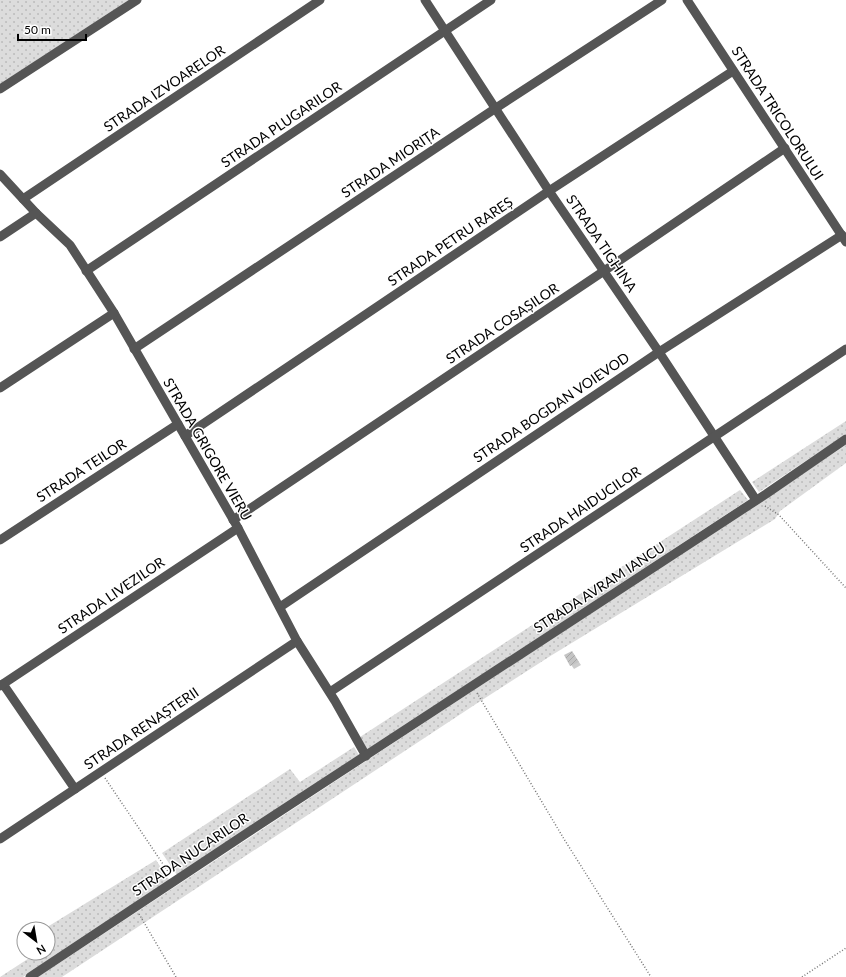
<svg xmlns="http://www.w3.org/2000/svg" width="846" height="977" viewBox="0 0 846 977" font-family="Lato,sans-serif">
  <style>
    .grass { fill: url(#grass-dots) }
    .shadow { fill: #0003 }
    .building { fill: url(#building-hatch) }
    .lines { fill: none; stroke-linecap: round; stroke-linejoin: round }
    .path { stroke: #777; stroke-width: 1.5; stroke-dasharray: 1 2; stroke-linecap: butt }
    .minor { stroke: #555; stroke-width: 9 }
    .labels { text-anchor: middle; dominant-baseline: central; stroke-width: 3; stroke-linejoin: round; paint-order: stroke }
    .street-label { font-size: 14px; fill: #000; stroke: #fff }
  </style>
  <defs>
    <pattern id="grass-dots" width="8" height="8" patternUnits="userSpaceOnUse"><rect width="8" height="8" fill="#dcdcdc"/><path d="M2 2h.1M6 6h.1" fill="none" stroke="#bbb" stroke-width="1.8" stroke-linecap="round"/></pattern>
    <pattern id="building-hatch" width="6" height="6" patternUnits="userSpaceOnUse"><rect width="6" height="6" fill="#c4c4c4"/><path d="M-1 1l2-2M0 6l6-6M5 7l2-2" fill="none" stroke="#a7a7a7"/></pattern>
  </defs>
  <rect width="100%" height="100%" fill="#fff"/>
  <g class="grass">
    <polygon points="0,0 129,0 0,84"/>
    <polygon points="846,421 846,434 759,492 752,482"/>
    <polygon points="846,445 846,463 780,511 775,519 552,655 479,702 62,977 38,977"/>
    <polygon points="740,490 748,500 367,750 360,737"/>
    <polygon points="354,747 359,755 177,875 162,853 290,769 300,782"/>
    <polygon points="156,860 170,881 23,977 0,977 37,953 48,953 48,929 44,929"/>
  </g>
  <polygon class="shadow" points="572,652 581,665 574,669 565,656"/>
  <polygon class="building" points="572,651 579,662 570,666 564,655"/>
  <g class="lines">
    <g class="path">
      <polyline points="765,506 779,515 846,588"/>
      <polyline points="477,693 564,839 651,977"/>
      <polyline points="105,778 169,873"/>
      <polyline points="139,914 176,977"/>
      <polyline points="802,977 846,948"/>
    </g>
    <g class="minor">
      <polyline points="425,0 549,191 659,352 756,500"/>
      <polyline points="687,0 846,242"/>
      <polyline points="0,89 137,0"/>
      <polyline points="0,174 36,213 70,245 114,313 238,528 297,641 335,701 366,756"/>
      <polyline points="23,199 320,0"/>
      <polyline points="0,237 36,213"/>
      <polyline points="86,271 491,0"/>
      <polyline points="134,349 496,108 662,0"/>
      <polyline points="0,388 114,313"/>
      <polyline points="185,436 549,191 733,71"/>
      <polyline points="233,520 604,271 785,148"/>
      <polyline points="0,540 178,424"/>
      <polyline points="280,607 659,352 842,235"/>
      <polyline points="3,684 75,789"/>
      <polyline points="0,686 238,528"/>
      <polyline points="330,692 846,349"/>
      <polyline points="0,839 297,641"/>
      <polyline points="30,977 247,833 766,494 846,439"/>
    </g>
  </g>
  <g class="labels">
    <g class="street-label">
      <text transform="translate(164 88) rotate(-34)">STRADA IZVOARELOR</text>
      <text transform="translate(778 113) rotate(57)">STRADA TRICOLORULUI</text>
      <text transform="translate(281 124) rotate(-34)">STRADA PLUGARILOR</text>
      <text transform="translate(390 162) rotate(-34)">STRADA MIORIȚA</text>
      <text transform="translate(450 241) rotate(-34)">STRADA PETRU RAREȘ</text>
      <text transform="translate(602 243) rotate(56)">STRADA TIGHINA</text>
      <text transform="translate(502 323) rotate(-34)">STRADA COSAȘILOR</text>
      <text transform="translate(551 407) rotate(-34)">STRADA BOGDAN VOIEVOD</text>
      <text transform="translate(208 449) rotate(60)">STRADA GRIGORE VIERU</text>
      <text transform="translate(81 470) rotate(-33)">STRADA TEILOR</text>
      <text transform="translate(580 509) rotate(-34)">STRADA HAIDUCILOR</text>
      <text transform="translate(599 587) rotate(-33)">STRADA AVRAM IANCU</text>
      <text transform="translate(111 595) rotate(-34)">STRADA LIVEZILOR</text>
      <text transform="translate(141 728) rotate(-34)">STRADA RENAȘTERII</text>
      <text transform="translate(190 854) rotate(-34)">STRADA NUCARILOR</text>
    </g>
  </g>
  <g transform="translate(36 941) rotate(149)"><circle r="19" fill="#ffffff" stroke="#999999"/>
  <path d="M0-3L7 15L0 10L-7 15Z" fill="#000000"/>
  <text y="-6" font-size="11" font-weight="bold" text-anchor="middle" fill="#000000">N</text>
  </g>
  <path d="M18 34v6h68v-6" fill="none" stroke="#000000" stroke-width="2"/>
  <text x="24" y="34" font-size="12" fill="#000000" stroke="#ffffff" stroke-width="3" paint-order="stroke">50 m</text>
</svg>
